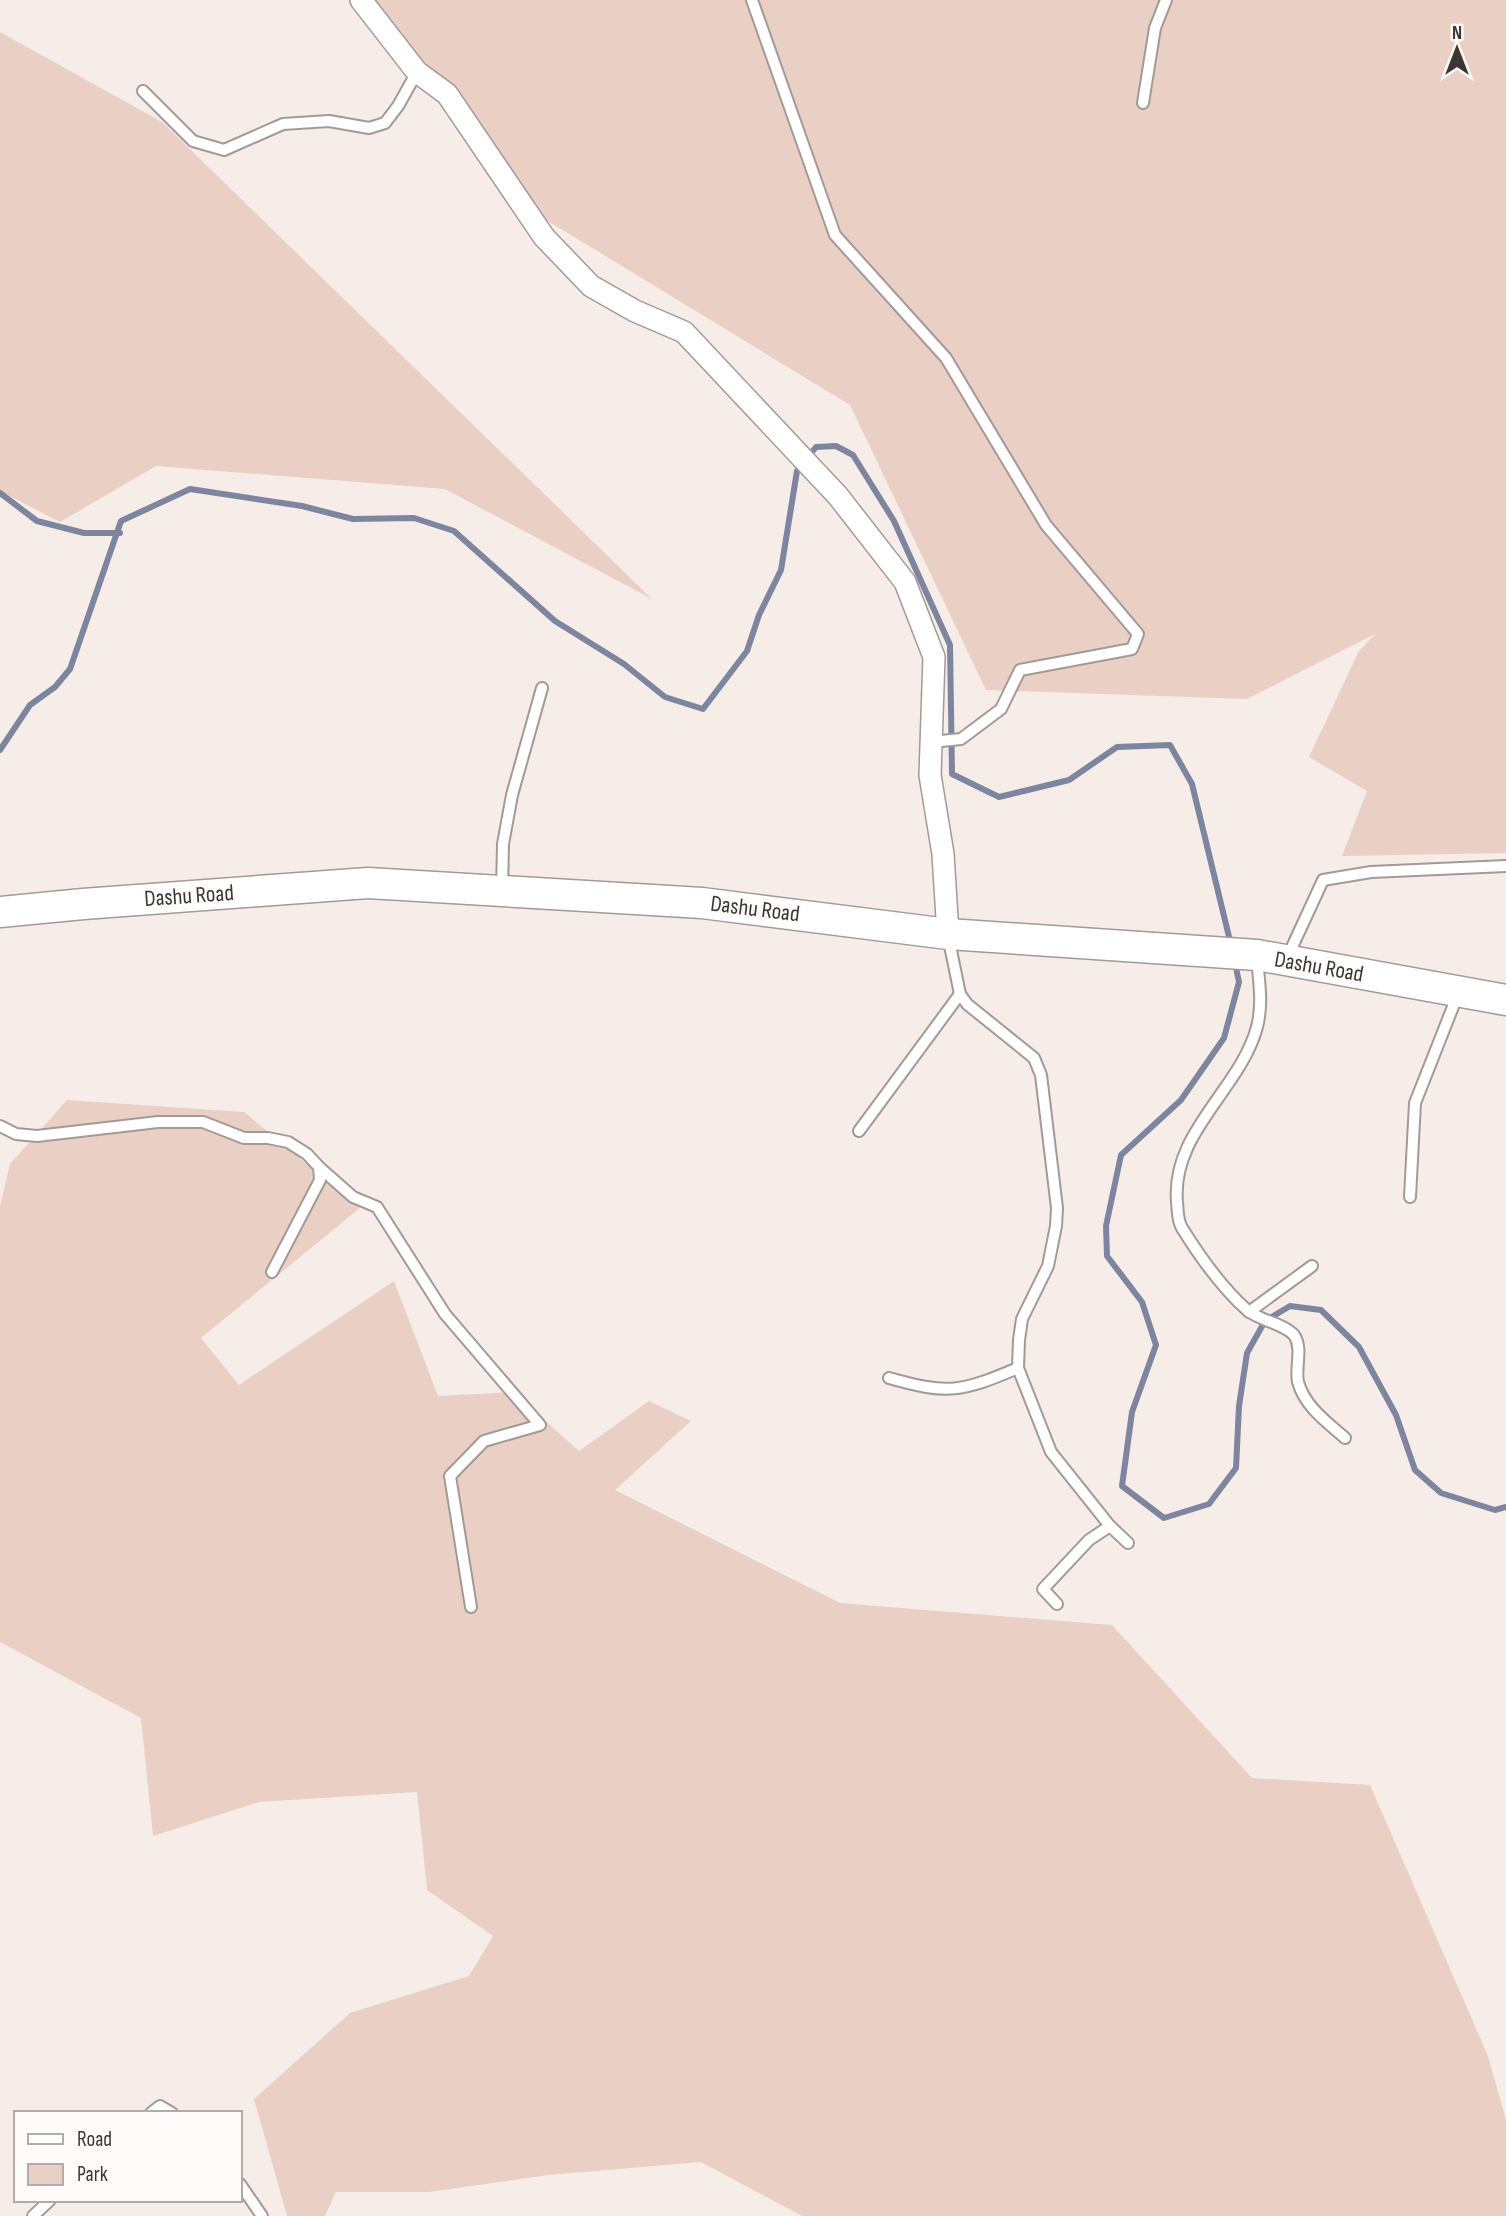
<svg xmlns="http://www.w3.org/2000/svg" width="1506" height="2216" viewBox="0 0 1506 2216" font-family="'Sofia Sans Condensed',sans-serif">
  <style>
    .green { fill: #e9cfc4 }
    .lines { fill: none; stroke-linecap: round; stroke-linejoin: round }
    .stream { stroke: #7d869e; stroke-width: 6 }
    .lane-casing { stroke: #a39a97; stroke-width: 14 }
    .street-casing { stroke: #a39a97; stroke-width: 24 }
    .secondary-casing { stroke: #a39a97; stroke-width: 33 }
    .lane { stroke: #fff; stroke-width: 10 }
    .street { stroke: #fff; stroke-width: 21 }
    .secondary { stroke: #fff; stroke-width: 30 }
    .labels { text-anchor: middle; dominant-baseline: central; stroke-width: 5; stroke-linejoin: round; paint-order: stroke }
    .street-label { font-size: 23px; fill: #393634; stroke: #fffbfa }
  </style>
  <rect width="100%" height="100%" fill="#f6ede9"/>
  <g class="green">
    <polygon points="360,0 1506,0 1506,853 1342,856 1367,791 1309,757 1359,651 1375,634 1247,699 986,690 850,405 543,218"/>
    <polygon points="0,32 162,122 652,599 445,489 156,466 60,522 0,491"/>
    <polygon points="67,1100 244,1112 360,1208 201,1338 239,1385 394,1281 438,1396 513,1392 579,1451 649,1401 691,1421 615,1490 840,1603 1112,1625 1252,1778 1370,1785 1488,2056 1506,2120 1506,2216 802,2216 701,2162 548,2175 429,2192 336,2192 325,2216 287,2216 254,2099 350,2013 469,1976 493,1936 427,1890 417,1792 259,1802 153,1836 141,1718 0,1642 0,1206 10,1164"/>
  </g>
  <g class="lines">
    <g class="stream">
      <polyline points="0,493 37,521 84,533 120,533"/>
      <polyline points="0,750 30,705 55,687 70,669 121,521 190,489 302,506 353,519 414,518 454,531 555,621 624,664 665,697 703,709 747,651 759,615 781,570 797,471 816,447 836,446 853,455 894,521 950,645 952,774 999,797 1069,780 1117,747 1170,745 1192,784 1231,945"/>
      <polyline points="1235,963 1239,982 1224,1038 1181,1100 1121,1155 1106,1226 1107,1256 1142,1302 1156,1345 1132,1412 1122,1486 1164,1518 1209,1504 1236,1468 1239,1406 1247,1353 1265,1321 1290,1306 1321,1310 1359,1347 1396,1415 1415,1470 1441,1493 1495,1510 1506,1507"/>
    </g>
    <g class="lane-casing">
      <g id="lane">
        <polyline points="752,0 835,235 946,358 1046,525 1138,634 1132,649 1020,670 1001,709 961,739 931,742"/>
        <polyline points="143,91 193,141 224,150 283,124 329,121 369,128 385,123 398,106 417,72"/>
        <polyline points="1143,103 1155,28 1166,0"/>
        <polyline points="502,891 503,844 512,795 542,688"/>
        <polyline points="948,936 960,994 967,1004 1034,1058 1041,1075 1057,1208 1056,1226 1048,1266 1022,1319 1019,1340 1018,1368 1051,1452 1110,1526 1128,1543"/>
        <path d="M1257 958C1259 982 1263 1003 1257 1027 1240 1090 1171 1132 1177 1202 1178 1210 1177 1220 1182 1228 1200 1257 1221 1287 1247 1310 1260 1321 1283 1323 1294 1335 1303 1348 1295 1368 1298 1382 1305 1407 1327 1422 1345 1438"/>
        <polyline points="1287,958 1323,880 1371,872 1506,866"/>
        <polyline points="0,1126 16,1134 37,1136 158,1122 203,1122 244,1138 268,1138 288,1142 307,1154 319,1167 320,1180 272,1272"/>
        <polyline points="859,1131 960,994"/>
        <polyline points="319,1167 353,1197 377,1207 445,1314 540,1425 484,1441 450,1476 471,1607"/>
        <polyline points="1410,1197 1415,1103 1458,994"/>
        <polyline points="1249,1312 1312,1266"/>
        <path d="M889 1378C949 1395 961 1392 1018 1368"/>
        <polyline points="1057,1604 1043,1589 1089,1540 1110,1526"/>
        <polyline points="151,2113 160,2106 172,2113"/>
        <polyline points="240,2184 262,2216"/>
        <polyline points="33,2216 50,2200"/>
      </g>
    </g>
    <g class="street-casing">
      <polyline id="street" points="361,0 417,72 447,94 544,237 591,286 635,311 684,332 838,496 905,582 934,657 930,775 943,854 948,934"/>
    </g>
    <g class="secondary-casing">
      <polyline id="secondary" points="0,912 83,904 368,883 702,903 948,934 1257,955 1506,1000"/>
    </g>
    <use href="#lane" class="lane"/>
    <use href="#street" class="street"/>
    <use href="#secondary" class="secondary"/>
  </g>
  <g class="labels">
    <g class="street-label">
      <text transform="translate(189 896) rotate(-4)">Dashu Road</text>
      <text transform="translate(755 909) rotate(7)">Dashu Road</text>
      <text transform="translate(1319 967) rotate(10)">Dashu Road</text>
    </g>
  </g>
  <rect x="14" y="2111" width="228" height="91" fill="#fffbfa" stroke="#b0acab" stroke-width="2"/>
  <rect x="28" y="2134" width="35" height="10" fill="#ffffff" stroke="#b0acab" stroke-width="2"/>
  <text x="77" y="2146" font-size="21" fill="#393634">Road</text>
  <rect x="28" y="2164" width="35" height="21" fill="#e9cfc4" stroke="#b0acab" stroke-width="2"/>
  <text x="77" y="2181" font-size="21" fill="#393634">Park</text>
  <g transform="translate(1457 49)" stroke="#fffbfa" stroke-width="5" paint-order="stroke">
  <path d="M0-5L12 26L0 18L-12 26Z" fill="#393634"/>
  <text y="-10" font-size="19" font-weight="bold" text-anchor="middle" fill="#393634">N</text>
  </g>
</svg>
